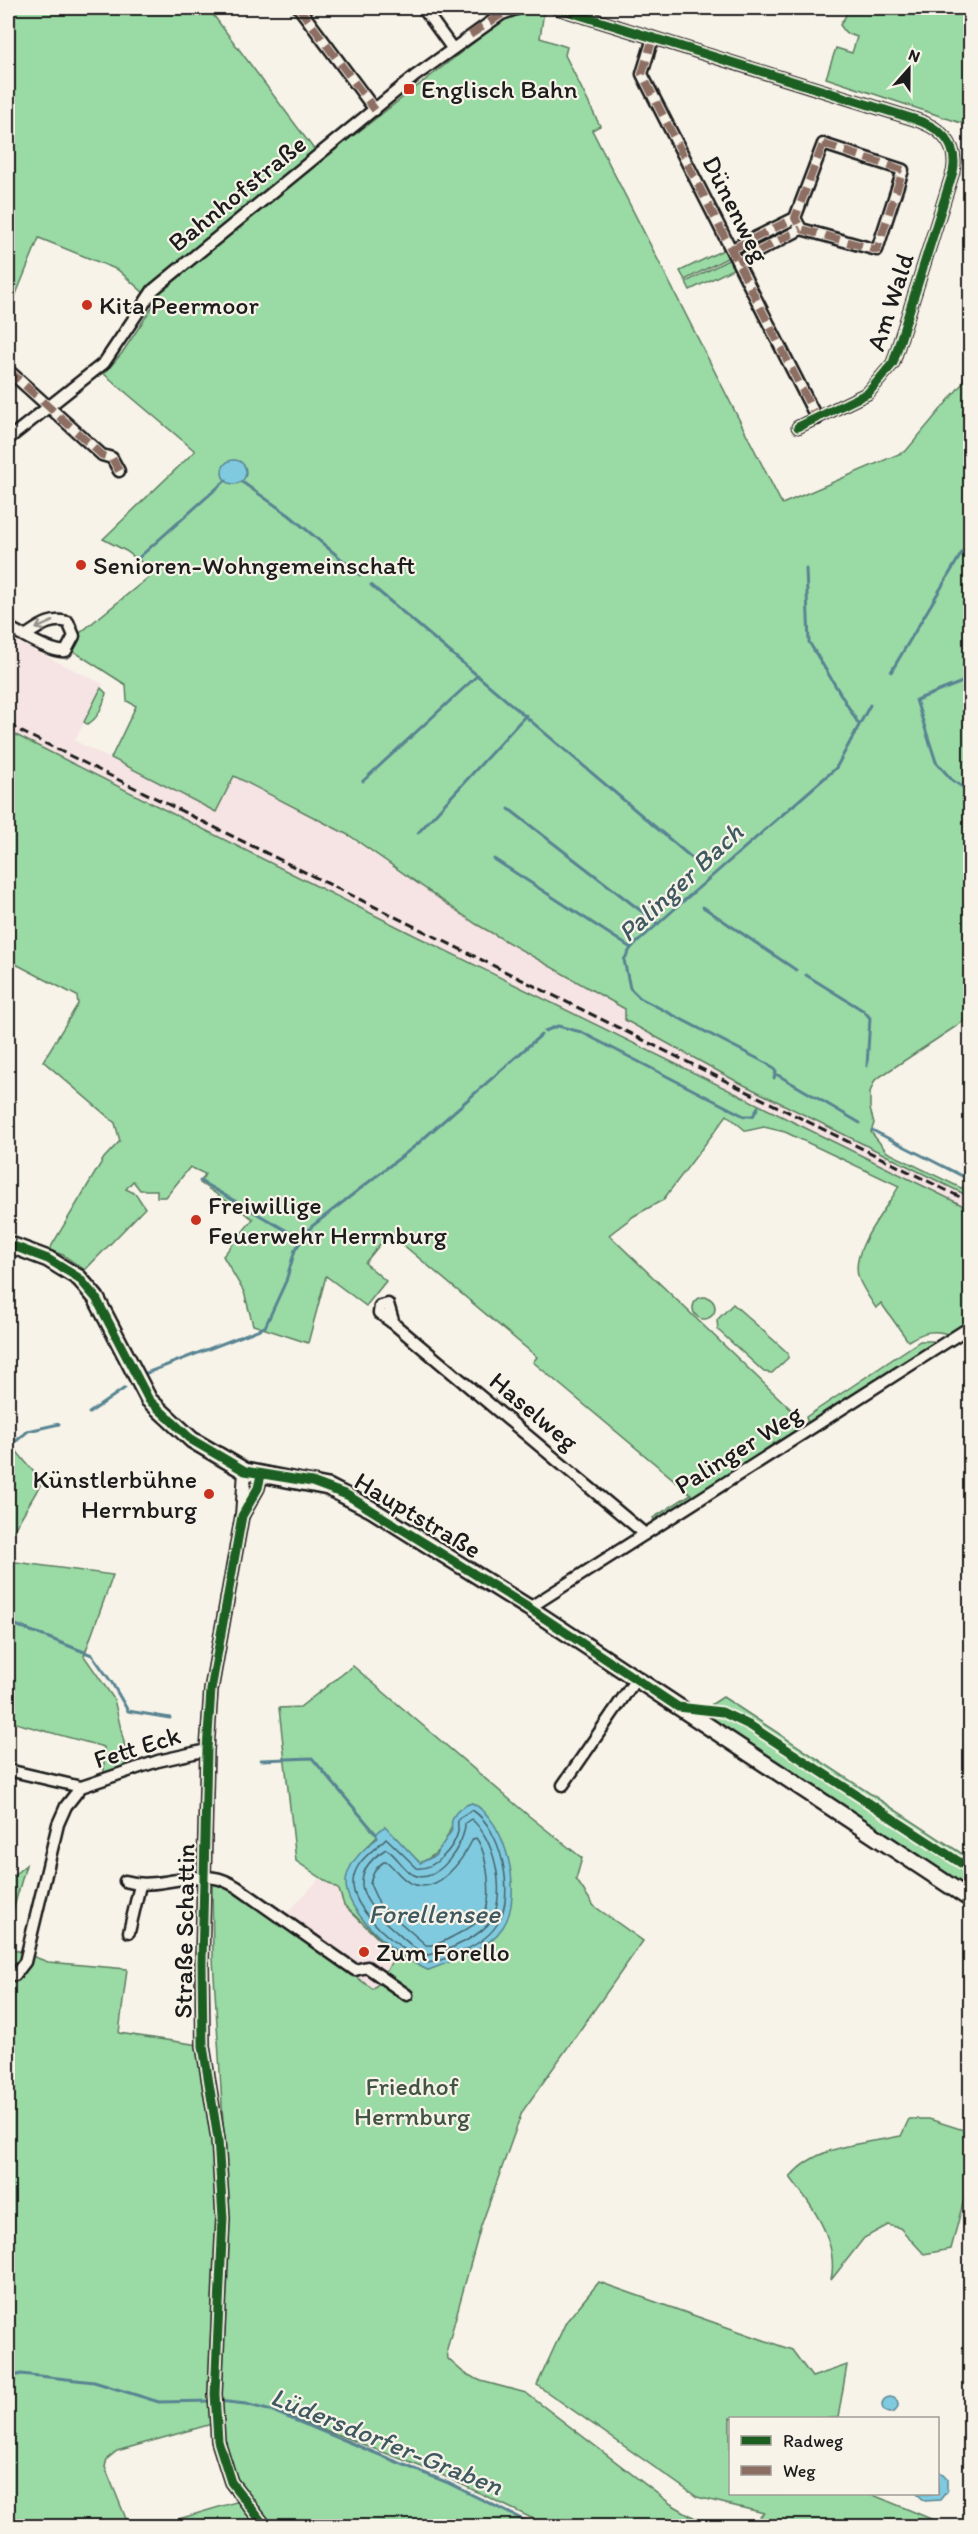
<svg xmlns="http://www.w3.org/2000/svg" width="978" height="2534" viewBox="0 0 978 2534" font-family="Itim,sans-serif">
  <style>
    .built { fill: #f6e3e3 }
    .green { fill: #9adaa4; stroke: #5b7b60; stroke-width: 1.5; fill-rule: evenodd }
    .water { fill: #80cae0; stroke: #588492; stroke-width: 1.5 }
    .lines { fill: none; stroke-linecap: round; stroke-linejoin: round }
    .shore { stroke: #44626a; stroke-width: 1.5 }
    .stream { stroke: #588492; stroke-width: 3 }
    .minor-casing { stroke: #1c1c1c; stroke-width: 15 }
    .tertiary-casing { stroke: #1c1c1c; stroke-width: 16 }
    .secondary-casing { stroke: #1c1c1c; stroke-width: 20 }
    .minor { stroke: #f7f3e8; stroke-width: 10 }
    .tertiary { stroke: #f7f3e8; stroke-width: 12 }
    .secondary { stroke: #f7f3e8; stroke-width: 15 }
    .rail { stroke: #1c1c1c; stroke-width: 3; stroke-dasharray: 9 4.5; stroke-linecap: butt }
    .quiet { stroke: #8d6e63; stroke-width: 8; stroke-dasharray: 15 8; stroke-linecap: butt }
    .cycleway-casing { stroke: #f7f3e8; stroke-width: 13 }
    .cycleway { stroke: #1b5e20; stroke-width: 9 }
    .oneway { stroke: #94928c }
    .poi-dot { fill: #c8321e; stroke: #f7f3e8; stroke-width: 2 }
    .labels { text-anchor: middle; dominant-baseline: central; stroke-width: 4.5; stroke-linejoin: round; paint-order: stroke }
    .poi-label { font-size: 26px; fill: #1c1c1c; stroke: #f7f3e8; text-anchor: start }
    .street-label { font-size: 26px; fill: #1c1c1c; stroke: #f7f3e8 }
    .park-label { font-size: 26px; fill: #425545; stroke: #f7f3e8 }
    .water-label { font-size: 27px; font-style: italic; fill: #3f5961; stroke: #f7f3e8 }
  </style>
  <rect width="100%" height="100%" fill="#f7f3e8"/>
  <filter id="ink" filterUnits="userSpaceOnUse"><feTurbulence type="fractalNoise" baseFrequency=".0167" numOctaves="2"/><feDisplacementMap in="SourceGraphic" scale="12" xChannelSelector="R" yChannelSelector="G"/><feConvolveMatrix kernelMatrix="1 2 1 2 8 2 1 2 1" color-interpolation-filters="sRGB"/></filter>
  <g filter="url(#ink)">
    <g class="built">
      <polygon points="8,638 103,684 75,741 216,812 234,776 323,820 476,924 625,1009 625,1020 736,1081 970,1197 970,1209 416,936 8,731"/>
      <polygon points="319,1879 339,1890 344,1905 395,1955 383,1978 373,1989 279,1922"/>
    </g>
    <g class="green">
      <polygon points="8,8 208,8 322,160 503,20 519,13 544,11 540,38 567,47 565,55 600,126 592,130 782,504 906,451 962,384 970,358 970,1017 875,1080 870,1092 870,1109 874,1123 871,1132 887,1152 961,1188 966,1186 969,1178 962,1165 970,1169 970,1197 736,1081 625,1020 625,1009 476,924 350,836 234,776 216,812 111,758 136,706 127,701 126,685 73,651 80,633 155,572 126,551 103,539 195,451 104,374 122,353 155,303 118,270 39,238 12,304 8,300"/>
      <polygon points="836,8 970,8 970,116 967,125 826,78 836,48 852,53 857,37 846,33 840,25 848,12"/>
      <polygon points="792,224 794,228 747,250 746,248"/>
      <polygon points="725,249 729,257 685,280 680,271"/>
      <polygon points="730,259 735,268 690,290 686,282"/>
      <path d="M101 688 106 693C104 704 97 721 87 724L84 722Z"/>
      <path d="M8 731 416 936 970 1209V1321L952 1336C935 1328 923 1332 908 1341L881 1303 876 1308C870 1299 863 1289 859 1279 848 1251 887 1209 899 1186L785 1132 764 1127 746 1131 727 1115 663 1200 634 1216 609 1235 802 1420 797 1424 805 1429 655 1521 653 1518 691 1494 533 1362 537 1357 389 1233 365 1263 386 1281 366 1306 326 1276 308 1343 253 1325 244 1292 223 1256 253 1219 200 1183 205 1174 190 1167 166 1197H157V1190H140L133 1181 126 1189 136 1194 145 1208 85 1270 63 1255 49 1250 104 1158 120 1141 115 1123 43 1061 78 1004 77 996 8 960Z"/>
      <circle cx="704" cy="1308" r="11"/>
      <polygon points="733,1304 788,1353 788,1358 772,1373 764,1372 718,1330 717,1320"/>
      <polygon points="920,1341 933,1341 936,1345 808,1425 806,1417"/>
      <polygon points="9,1442 42,1482 8,1540 8,1443"/>
      <polygon points="8,1561 113,1575 84,1656 114,1699 129,1764 104,1773 104,1747 8,1721"/>
      <path d="M353 1666 529 1816 582 1858 576 1879 594 1906 643 1941 522 2112 481 2226 447 2349 448 2359 464 2373 481 2381 526 2393 671 2504 709 2526H548L440 2474 276 2411 446 2482 536 2526H271C240 2489 226 2472 219 2423L229 2218 213 1959 212 1882 235 1891 373 1989 383 1978 395 1955 344 1905 339 1890 296 1861 279 1708 300 1707ZM472 1803 508 1858 509 1910 428 1970C396 1957 335 1909 351 1869 358 1850 375 1843 385 1827L420 1863C459 1846 444 1812 472 1803Z"/>
      <polygon points="723,1697 970,1859 970,1889 698,1713"/>
      <polygon points="26,1865 8,1928 8,1880"/>
      <polygon points="8,1947 48,1962 127,1969 119,2033 199,2045 213,2140 217,2219 212,2424 117,2451 107,2459 105,2467 129,2526 8,2526"/>
      <path d="M909 2119H929L970 2132V2176L951 2249 924 2254 900 2228 888 2225 864 2238 831 2280C839 2241 813 2207 790 2177 816 2145 863 2144 901 2136Z"/>
      <polygon points="599,2282 792,2350 812,2377 847,2365 838,2418 730,2418 730,2494 871,2494 948,2526 750,2526 764,2513 697,2497 537,2385 566,2322"/>
      <polygon points="239,2501 260,2526 155,2526"/>
    </g>
    <g class="water">
      <circle cx="234" cy="472" r="12"/>
      <path d="M472 1803C507 1820 524 1896 503 1927 488 1950 454 1961 428 1970 401 1959 344 1914 346 1881 348 1862 364 1848 378 1838L376 1834 385 1826 420 1863 435 1856 452 1830C449 1816 459 1807 472 1803Z"/>
      <circle cx="890" cy="2405" r="8"/>
      <polygon points="938,2470 947,2479 947,2491 940,2500 925,2501 917,2494 938,2494"/>
    </g>
    <g class="lines">
      <g class="shore">
        <path d="M472 1810C501 1827 516 1894 498 1923 486 1944 450 1959 428 1963 404 1954 350 1910 353 1881 355 1860 374 1851 386 1838L417 1868C435 1870 454 1848 458 1832 459 1826 456 1824 459 1818Z"/>
        <path d="M471 1819C494 1837 507 1892 492 1919 481 1937 448 1951 428 1955 415 1950 405 1940 394 1930 365 1905 343 1876 386 1849 397 1855 403 1870 414 1875 437 1886 466 1843 465 1823Z"/>
        <path d="M476 1838C487 1852 494 1900 483 1915 476 1926 463 1931 452 1937 445 1941 434 1947 426 1945L379 1904 370 1884C372 1874 377 1865 386 1861 394 1867 400 1878 410 1883 438 1897 463 1859 473 1839Z"/>
      </g>
      <g class="stream">
        <polyline points="242,482 289,515 360,575"/>
        <polyline points="135,561 226,480"/>
        <polyline points="806,569 809,642 858,723"/>
        <polyline points="371,585 700,865"/>
        <polyline points="891,672 970,539"/>
        <polyline points="970,679 916,700 936,762 952,780 970,792"/>
        <polyline points="363,781 478,675"/>
        <polyline points="509,809 658,924"/>
        <polyline points="418,833 526,715"/>
        <polyline points="494,859 631,948"/>
        <polyline points="703,907 796,970"/>
        <polyline points="806,975 864,1011 870,1018 867,1066"/>
        <polyline points="545,1031 558,1026 581,1032 744,1116 753,1116 758,1107"/>
        <polyline points="776,1074 860,1123"/>
        <polyline points="774,1078 776,1071 768,1064 640,998 630,988 624,960 631,948 688,897 836,768 870,705"/>
        <polyline points="872,1130 970,1180"/>
        <polyline points="200,1181 301,1239"/>
        <polyline points="144,1374 265,1327 286,1281 295,1250 311,1227 415,1146 541,1035"/>
        <polyline points="89,1413 125,1388"/>
        <polyline points="8,1448 28,1431 59,1424"/>
        <polyline points="8,1622 92,1655 112,1683 128,1711 170,1718"/>
        <polyline points="261,1760 312,1758 376,1834"/>
        <polyline points="8,2378 21,2374 94,2382 159,2402 212,2401"/>
        <polyline points="218,2401 246,2404 275,2412 446,2482 536,2526"/>
      </g>
      <g class="minor-casing">
        <g id="minor">
          <polyline points="299,8 375,110"/>
          <polyline points="423,8 452,48"/>
          <path d="M557 8 914 119C939 127 959 143 953 172L893 363 868 393 798 427"/>
          <polyline points="653,38 642,74 817,419"/>
          <polygon points="823,144 903,170 877,250 801,229 795,218"/>
          <polyline points="732,249 795,218"/>
          <polyline points="738,262 801,229"/>
          <polyline points="8,370 102,455 112,458 119,471"/>
          <polyline points="8,439 104,363 153,290 415,76 502,14 519,8"/>
          <path d="M8 627C21 634 53 654 66 651L74 636 68 622C51 617 39 627 25 636"/>
          <polyline points="394,1324 379,1313 380,1306 388,1304 394,1324 645,1534"/>
          <polyline points="529,1608 970,1327"/>
          <polyline points="8,1770 81,1787 158,1761 207,1750"/>
          <polyline points="563,1785 636,1679"/>
          <path d="M125 1881C155 1890 185 1873 215 1878 223 1879 230 1883 237 1887L355 1970 367 1967 407 1995"/>
          <polyline points="129,1932 140,1885"/>
          <polyline points="15,1975 25,1962 58,1824 66,1806 81,1787"/>
        </g>
      </g>
      <g class="tertiary-casing">
        <g id="tertiary">
          <polyline points="245,1471 242,1516 211,1690 207,1750 202,1963 203,2046 218,2139 223,2218 215,2394 218,2441 231,2482 265,2526"/>
          <polyline points="242,1516 258,1488 261,1475"/>
        </g>
      </g>
      <g class="secondary-casing">
        <polyline id="secondary" points="8,1244 48,1259 79,1278 96,1298 149,1400 192,1440 245,1471 328,1487 371,1509 529,1608 970,1899"/>
      </g>
      <use href="#minor" class="minor"/>
      <use href="#tertiary" class="tertiary"/>
      <use href="#secondary" class="secondary"/>
      <polyline class="rail" points="8,725 970,1202"/>
      <g class="quiet">
        <polyline points="299,8 375,110"/>
        <polyline points="470,35 502,14 519,8"/>
        <polyline points="653,38 642,74 817,419"/>
        <polygon points="823,144 903,170 877,250 801,229 795,218"/>
        <polyline points="732,249 795,218"/>
        <polyline points="738,262 801,229"/>
        <polyline points="8,370 102,455 112,458 119,471"/>
      </g>
      <g class="cycleway-casing">
        <g id="cycleway">
          <path d="M557 8 914 119C939 127 959 143 953 172L893 363 868 393 798 427"/>
          <polyline points="8,1244 48,1259 79,1278 96,1298 149,1400 192,1440 245,1471 312,1482 347,1495 529,1608 678,1707 722,1712 751,1726 970,1869"/>
          <polyline points="261,1475 258,1488 242,1516 211,1690 207,1750 202,1963 203,2046 218,2139 223,2218 215,2394 218,2441 231,2482 265,2526"/>
        </g>
      </g>
      <use href="#cycleway" class="cycleway"/>
    </g>
    <defs><path id="oneway-shaft" d="M-6 0H5M1.5-3L5.5 0L1.5 3" fill="none" stroke-width="1.6" stroke-linecap="round" stroke-linejoin="round" transform="scale(1.5)"/></defs>
    <use class="oneway" href="#oneway-shaft" transform="translate(44 625) rotate(156)"/>
  </g>
  <g class="poi-dot">
    <rect x="403" y="83" width="12" height="12" rx="3"/>
    <circle cx="87" cy="305" r="6"/>
    <circle cx="81" cy="565" r="6"/>
    <circle cx="196" cy="1220" r="6"/>
    <circle cx="209" cy="1494" r="6"/>
    <circle cx="364" cy="1952" r="6"/>
  </g>
  <g class="labels">
    <g class="poi-label">
      <text x="421" y="89">Englisch Bahn</text>
      <text x="99" y="305">Kita Peermoor</text>
      <text x="93" y="565">Senioren-Wohngemeinschaft</text>
      <text x="208" y="1205">Freiwillige<tspan x="208" dy="30">Feuerwehr Herrnburg</tspan></text>
      <text x="197" y="1479" text-anchor="end">Künstlerbühne<tspan x="197" dy="30">Herrnburg</tspan></text>
      <text x="376" y="1952">Zum Forello</text>
    </g>
    <g class="street-label">
      <text transform="translate(237 193) rotate(-39)">Bahnhofstraße</text>
      <text transform="translate(736 209) rotate(63)">Dünenweg</text>
      <text transform="translate(890 302) rotate(-72)">Am Wald</text>
      <text transform="translate(534 1411) rotate(40)">Haselweg</text>
      <text transform="translate(738 1449) rotate(-32)">Palinger Weg</text>
      <text transform="translate(418 1515) rotate(31)">Hauptstraße</text>
      <text transform="translate(137 1747) rotate(-17)">Fett Eck</text>
      <text transform="translate(184 1931) rotate(-89)">Straße Schattin</text>
    </g>
    <g class="park-label">
      <text x="412" y="2086">Friedhof<tspan x="412" dy="30">Herrnburg</tspan></text>
    </g>
    <g class="water-label">
      <text transform="translate(680 882) rotate(-43)">Palinger Bach</text>
      <text x="434" y="1913">Forellensee</text>
      <text transform="translate(387 2441) rotate(22)">Lüdersdorfer-Graben</text>
    </g>
  </g>
  <rect width="978" height="2534" fill="none" stroke="#f7f3e8" stroke-width="30"/>
  <rect x="15" y="15" width="948" height="2504" fill="none" stroke="#1c1c1c" stroke-width="2" filter="url(#ink)"/>
  <rect x="729" y="2417" width="210" height="78" fill="#f7f3e8" stroke="#9f9d96" stroke-width="1.5"/>
  <rect x="741" y="2436" width="30" height="9" fill="#1b5e20" stroke="#9f9d96" stroke-width="1.5"/>
  <text x="783" y="2447" font-size="18" fill="#1c1c1c">Radweg</text>
  <rect x="741" y="2466" width="30" height="9" fill="#8d6e63" stroke="#9f9d96" stroke-width="1.5"/>
  <text x="783" y="2477" font-size="18" fill="#1c1c1c">Weg</text>
  <g transform="translate(909 69) rotate(21)" stroke="#f7f3e8" stroke-width="4.5" paint-order="stroke">
  <path d="M0-4.5L10 22L0 15L-10 22Z" fill="#1c1c1c"/>
  <text y="-9" font-size="16" font-weight="bold" text-anchor="middle" fill="#1c1c1c">N</text>
  </g>
</svg>
